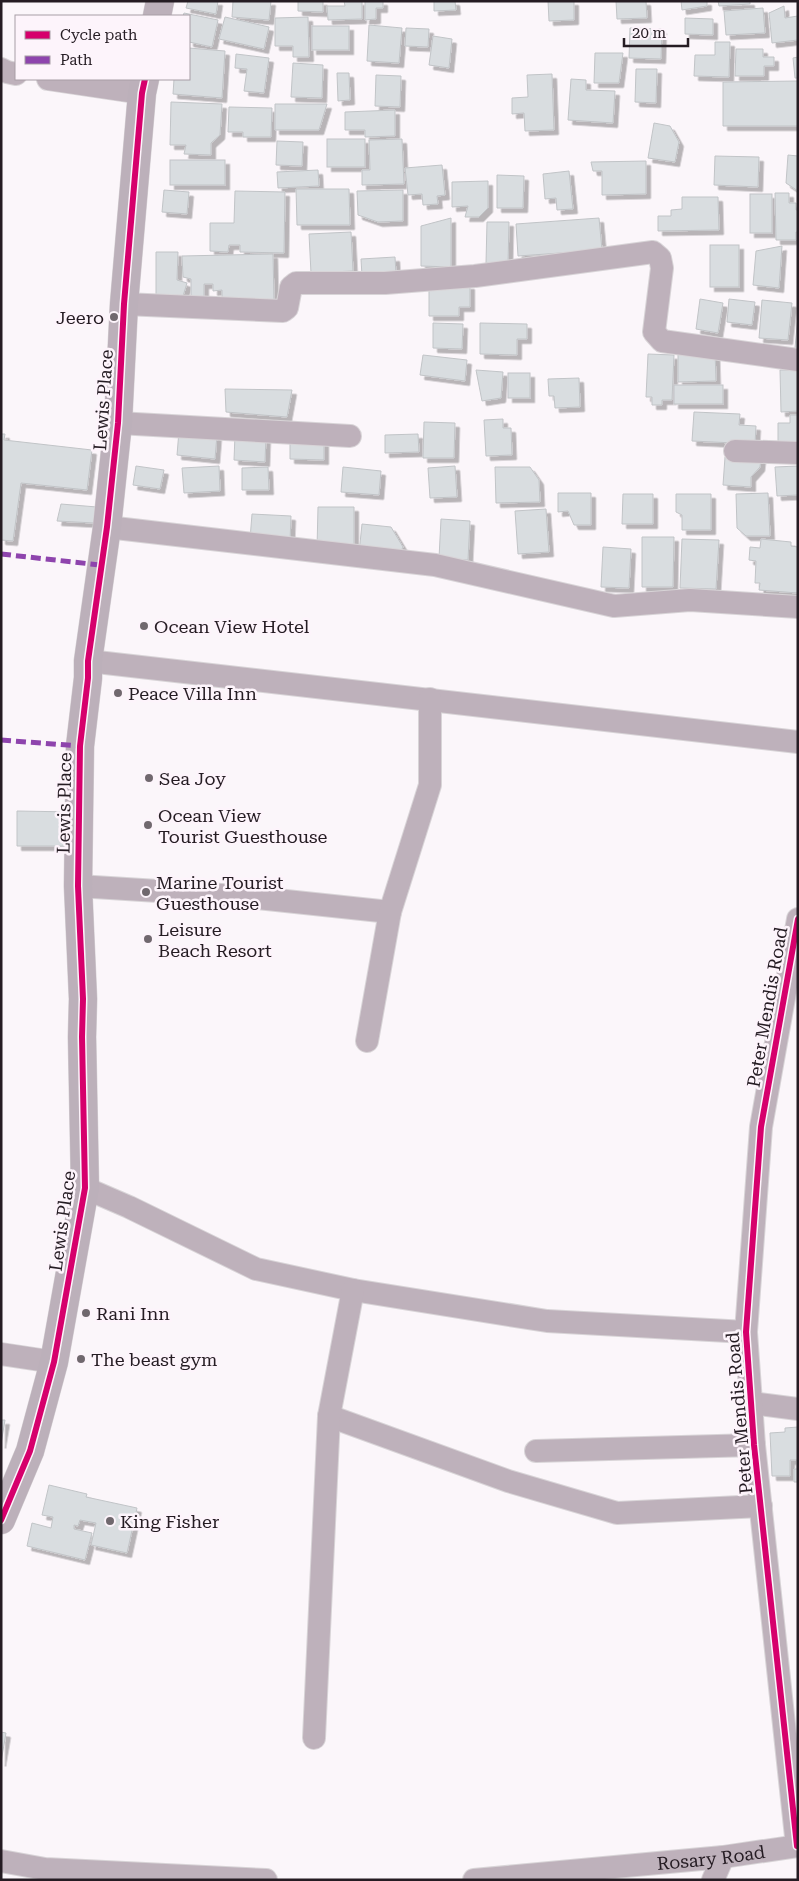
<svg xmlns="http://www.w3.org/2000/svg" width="799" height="1881" viewBox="0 0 799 1881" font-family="'Roboto Serif',serif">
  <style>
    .building { fill: #d9dde0; stroke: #c1c4c7; filter: url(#shadow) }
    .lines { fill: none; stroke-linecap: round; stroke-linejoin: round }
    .street-casing { stroke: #d8d4d7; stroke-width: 24 }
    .secondary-casing { stroke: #d8d4d7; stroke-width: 29 }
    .street { stroke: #beb1bb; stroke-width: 22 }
    .secondary { stroke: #bcb0ba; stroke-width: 28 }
    .quiet { stroke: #8e44ad; stroke-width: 5; stroke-dasharray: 10 5; stroke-linecap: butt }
    .cycleway-casing { stroke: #fdf4fb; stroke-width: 9 }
    .cycleway { stroke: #d6006c; stroke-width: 6 }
    .poi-dot { fill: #70686e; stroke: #fdf4fb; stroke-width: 2 }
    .labels { text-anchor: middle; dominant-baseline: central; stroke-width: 5; stroke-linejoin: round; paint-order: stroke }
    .poi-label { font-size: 18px; fill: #251c23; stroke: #fdf4fb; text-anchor: start }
    .street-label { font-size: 18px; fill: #251c23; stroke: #fdf4fb }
  </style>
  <defs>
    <filter id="shadow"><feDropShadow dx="4.5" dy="4.5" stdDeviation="0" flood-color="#0004"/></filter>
  </defs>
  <rect width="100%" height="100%" fill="#fbf6fa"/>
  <g class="building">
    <polygon points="188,1 218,1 216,14 186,8"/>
    <polygon points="233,1 271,1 269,20 232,17"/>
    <polygon points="298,1 323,1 323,12 298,11"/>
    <polygon points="344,1 362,1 362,19 328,20 327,6 345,6"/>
    <polygon points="365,1 383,1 383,8 376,8 376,19 365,20"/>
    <polygon points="434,1 455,1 456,10 434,11"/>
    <polygon points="548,1 574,1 574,20 549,21"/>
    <polygon points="616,1 646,1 647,18 617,19"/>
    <polygon points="681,1 707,1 707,6 682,10"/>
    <polygon points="718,1 750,1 750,4 719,6"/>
    <polygon points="784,6 785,18 798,16 798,40 772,43 769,13"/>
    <polygon points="763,8 765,33 726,35 724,11"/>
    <polygon points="184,13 218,20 212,47 189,42 189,16 183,16"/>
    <polygon points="225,17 269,27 264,49 219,39"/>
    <polygon points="308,17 309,57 293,57 293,46 275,46 275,18"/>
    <polygon points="685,18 713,19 713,35 685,34"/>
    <polygon points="369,25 402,28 399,63 367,61"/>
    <rect x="312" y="26" width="37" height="24"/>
    <polygon points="406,28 429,29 428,47 405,46"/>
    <polygon points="630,28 662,29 661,59 629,58"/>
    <polygon points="433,36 452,39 449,68 429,65"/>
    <polygon points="715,42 730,42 729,77 694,76 695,55 715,55"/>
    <polygon points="189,48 225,51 222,98 173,94 174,79 189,79"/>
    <polygon points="736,49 763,49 763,57 774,57 774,66 764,66 764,76 735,76"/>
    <polygon points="595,53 623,53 619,83 594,83"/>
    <polygon points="236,54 269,58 264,93 244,91 247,69 235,68"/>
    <polygon points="798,57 798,78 795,78 793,58"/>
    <polygon points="293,63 323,65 322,98 291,97"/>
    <polygon points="636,69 657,69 656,103 635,102"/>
    <polygon points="337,73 349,73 350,100 338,101"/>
    <polygon points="552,74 554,130 525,131 524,113 512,114 512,98 528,97 527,75"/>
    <polygon points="376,75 401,76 400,107 375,106"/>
    <polygon points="571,79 586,80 586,90 615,91 613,123 568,120"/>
    <polygon points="798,81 798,126 723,126 723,82"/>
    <polygon points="171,102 222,104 220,135 211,143 211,155 184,154 186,145 170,145"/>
    <polygon points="275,104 327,104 319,130 275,130"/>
    <polygon points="229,107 272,108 271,137 243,137 243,132 228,132"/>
    <polygon points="395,110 395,136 365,137 365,130 345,130 345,112"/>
    <polygon points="654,123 670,126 679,142 675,162 648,158"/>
    <rect x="327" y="139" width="38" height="28"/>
    <polygon points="402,139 404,184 362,185 362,170 370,170 369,140"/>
    <polygon points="277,141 303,142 302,166 276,165"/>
    <polygon points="788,155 798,156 798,191 786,183"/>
    <polygon points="715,156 759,157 758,187 714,185"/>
    <rect x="170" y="160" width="55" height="25"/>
    <polygon points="646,161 646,194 602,195 602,171 593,171 591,162"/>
    <polygon points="442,165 445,195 437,196 438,204 423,205 422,194 408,195 405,168"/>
    <polygon points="318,170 319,186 278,188 277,172"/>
    <polygon points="569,171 573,209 557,210 556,198 545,199 543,174"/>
    <polygon points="497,175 524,176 523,208 497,208"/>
    <polygon points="488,181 488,208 479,217 465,217 468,206 452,207 452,182"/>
    <polygon points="296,189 349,189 350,225 297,225"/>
    <polygon points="164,190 189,192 187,214 162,212"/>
    <polygon points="403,190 403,221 378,222 358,215 357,191"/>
    <polygon points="235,191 285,192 284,253 240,252 240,245 229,245 228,252 210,251 210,223 234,223"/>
    <polygon points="775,193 789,193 789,203 796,203 796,210 798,210 798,232 796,232 796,240 776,240"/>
    <rect x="750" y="194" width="22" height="39"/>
    <polygon points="682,197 718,197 719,230 658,231 658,216 671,216 671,210 682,209"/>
    <polygon points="451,218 451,267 421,266 421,226"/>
    <polygon points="599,218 602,250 518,256 516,224"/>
    <polygon points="487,222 509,222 508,264 486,263"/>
    <polygon points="351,232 353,271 311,273 309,234"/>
    <rect x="710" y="245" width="29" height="42"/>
    <polygon points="782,246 779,288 753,285 756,251"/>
    <polygon points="156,252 178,252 177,280 187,283 183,296 156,296"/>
    <polygon points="273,254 274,301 222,302 222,290 213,291 213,284 204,284 204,298 191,298 191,279 183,277 182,256"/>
    <polygon points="395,257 396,274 362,276 361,259"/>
    <polygon points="429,285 470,285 470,307 459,307 459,316 429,316"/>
    <polygon points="700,299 723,303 718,333 696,329"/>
    <polygon points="729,299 755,302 752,325 727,322"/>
    <polygon points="762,300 792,303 788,340 759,338"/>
    <polygon points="798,316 798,349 795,348"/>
    <polygon points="433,323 463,324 462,349 433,348"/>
    <polygon points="480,323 527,324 527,339 517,339 517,355 480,354"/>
    <polygon points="715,350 716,381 678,382 678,351"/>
    <polygon points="648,354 674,355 672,400 662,400 662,405 652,405 652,397 646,397"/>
    <polygon points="423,355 467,360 465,381 420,375"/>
    <polygon points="476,370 503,372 501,398 482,401"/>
    <polygon points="780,370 798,370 798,411 781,412"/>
    <rect x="508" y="373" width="22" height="25"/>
    <polygon points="579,378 580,407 555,408 554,396 549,396 548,379"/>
    <rect x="674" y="385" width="49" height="19"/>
    <polygon points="225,389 292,390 287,417 226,412"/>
    <polygon points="694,412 740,414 739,425 756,426 755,444 692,441"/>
    <polygon points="790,415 798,415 798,451 778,445 778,423 790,423"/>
    <polygon points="503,419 503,428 511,428 512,455 486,456 484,420"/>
    <polygon points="424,422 455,423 454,458 423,458"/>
    <polygon points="179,431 217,435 215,459 177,455"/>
    <polygon points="1,434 5,434 4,440 92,450 87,490 21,483 13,541 1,540"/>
    <polygon points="418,434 419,452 385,453 385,435"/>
    <polygon points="235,435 266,436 265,462 234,460"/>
    <polygon points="290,441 324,441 324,460 290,459"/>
    <polygon points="725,457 761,459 760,467 751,477 751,487 723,485"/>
    <polygon points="136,466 164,470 160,489 133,485"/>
    <polygon points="219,466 220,491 184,493 182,468"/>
    <polygon points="455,466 457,497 430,498 428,468"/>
    <polygon points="798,466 798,495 777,496 775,467"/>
    <polygon points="268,467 269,490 242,490 242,468"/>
    <polygon points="343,467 381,471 379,495 341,492"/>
    <polygon points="495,467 530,467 539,480 540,502 496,503"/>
    <polygon points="558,493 591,493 591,525 574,525 568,511 558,512"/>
    <polygon points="768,493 770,536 746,536 737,528 736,494"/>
    <polygon points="623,494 653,494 653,524 622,524"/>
    <polygon points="676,494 711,494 711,530 682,530 682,515 676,512"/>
    <polygon points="61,504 97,507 94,523 57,521"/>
    <polygon points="318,507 354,507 354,549 317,548"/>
    <polygon points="546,509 549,552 518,554 515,511"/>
    <polygon points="252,514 291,516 290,542 250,539"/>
    <polygon points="441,519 470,521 468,560 439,558"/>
    <polygon points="362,524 391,527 403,547 398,557 359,553"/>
    <polygon points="642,537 674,537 673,587 642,587"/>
    <polygon points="682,539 719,540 716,589 680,588"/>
    <polygon points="761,539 791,542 791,546 798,547 798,593 759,590 760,583 755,583 756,561 749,560 750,547 760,548"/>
    <polygon points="603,547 631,549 629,588 601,587"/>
    <polygon points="17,811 74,812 74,846 17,846"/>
    <polygon points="1,1420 5,1420 1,1444"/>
    <polygon points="798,1427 798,1482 794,1482 794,1469 797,1469 797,1460 790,1460 790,1476 772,1476 770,1433 785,1432 785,1428"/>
    <polygon points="49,1485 87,1494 86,1497 137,1508 127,1553 91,1545 96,1523 80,1520 78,1526 74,1525 74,1529 92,1533 85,1560 27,1546 32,1523 51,1528 53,1517 42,1515"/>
    <polygon points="1,1732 6,1733 1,1762"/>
  </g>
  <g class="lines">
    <g class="street-casing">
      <g id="street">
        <polyline points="1,69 7,72 16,74"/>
        <polyline points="48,79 142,93"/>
        <polyline points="124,304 283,311 287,308 291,287 296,283 385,283 475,276 653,252 660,258 662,268 654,332 662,341 798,360"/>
        <polyline points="118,423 350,436"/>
        <polyline points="735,451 798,453"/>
        <polyline points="107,527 435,565 614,606 690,600 798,607"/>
        <polyline points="88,661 798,742"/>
        <polyline points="78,886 238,896 390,912"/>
        <polyline points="367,1041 390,912 430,785 430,699"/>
        <polyline points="85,1188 129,1207 256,1269 353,1290 547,1321 746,1332"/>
        <polyline points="1,1354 54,1362"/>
        <polyline points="751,1403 798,1409"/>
        <polyline points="329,1416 508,1481 617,1513 761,1506"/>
        <polyline points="536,1451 754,1445"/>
        <polyline points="314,1738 329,1416 353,1290"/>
        <polyline points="797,1846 754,1445 746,1332 761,1127 798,919"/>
        <polyline points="1,1861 45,1869 266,1880"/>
        <path id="s1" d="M474 1880 723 1857 798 1846"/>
        <polyline points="713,1880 723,1857"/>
      </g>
    </g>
    <g class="secondary-casing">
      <g id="secondary">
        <polyline points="157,16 160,1"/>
        <polyline points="1,1520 30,1451 54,1362 85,1188 82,1037 83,999 78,886 80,746 88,678 88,661 107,527 118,423 124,304 142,93 145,79"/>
      </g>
    </g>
    <use href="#street" class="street"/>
    <use href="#secondary" class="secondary"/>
    <g class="quiet">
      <polyline points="1,554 100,565"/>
      <polyline points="1,740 80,746"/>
    </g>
    <g class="cycleway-casing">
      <g id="cycleway">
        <polyline points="1,1520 30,1451 54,1362 85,1188 82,1037 83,999 78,886 80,746 88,678 88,661 107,527 118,423 124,304 142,93 145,79"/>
        <polyline points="797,1846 754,1445 746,1332 761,1127 798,919"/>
      </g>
    </g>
    <use href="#cycleway" class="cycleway"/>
  </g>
  <g class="poi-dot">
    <circle cx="114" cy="317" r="5"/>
    <circle cx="144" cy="626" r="5"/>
    <circle cx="118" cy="693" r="5"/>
    <circle cx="149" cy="778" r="5"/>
    <circle cx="148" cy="825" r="5"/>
    <circle cx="146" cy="892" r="5"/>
    <circle cx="148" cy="939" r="5"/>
    <circle cx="86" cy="1313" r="5"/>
    <circle cx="81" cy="1359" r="5"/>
    <circle cx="110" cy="1521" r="5"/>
  </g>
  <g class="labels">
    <g class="poi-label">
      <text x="104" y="317" text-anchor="end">Jeero</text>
      <text x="154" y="626">Ocean View Hotel</text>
      <text x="128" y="693">Peace Villa Inn</text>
      <text x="159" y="778">Sea Joy</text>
      <text x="158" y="815">Ocean View<tspan x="158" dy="21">Tourist Guesthouse</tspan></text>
      <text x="156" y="882">Marine Tourist<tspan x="156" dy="21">Guesthouse</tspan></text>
      <text x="158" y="929">Leisure<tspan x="158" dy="21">Beach Resort</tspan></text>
      <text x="96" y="1313">Rani Inn</text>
      <text x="91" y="1359">The beast gym</text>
      <text x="120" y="1521">King Fisher</text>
    </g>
    <g class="street-label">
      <text transform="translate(103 400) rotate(-86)">Lewis Place</text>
      <text transform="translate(64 803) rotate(-89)">Lewis Place</text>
      <text transform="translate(767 1007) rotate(-80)">Peter Mendis Road</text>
      <text transform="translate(62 1221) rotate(-82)">Lewis Place</text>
      <text transform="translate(739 1413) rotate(-95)">Peter Mendis Road</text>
      <text stroke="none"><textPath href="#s1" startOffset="238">Rosary Road</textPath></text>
    </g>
  </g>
  <rect width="799" height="1881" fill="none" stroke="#251c23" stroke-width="5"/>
  <rect x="15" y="15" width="175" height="65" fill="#fdf4fb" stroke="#a79ea5"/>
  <rect x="25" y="31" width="25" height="8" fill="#d6006c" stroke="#a79ea5"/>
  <text x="60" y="40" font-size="15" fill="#251c23">Cycle path</text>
  <rect x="25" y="56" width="25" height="8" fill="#8e44ad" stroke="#a79ea5"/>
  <text x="60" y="65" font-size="15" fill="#251c23">Path</text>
  <path d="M624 38v8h64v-8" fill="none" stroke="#251c23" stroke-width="2.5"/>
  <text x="632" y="38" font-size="15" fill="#251c23" stroke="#fdf4fb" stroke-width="4" paint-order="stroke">20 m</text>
</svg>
